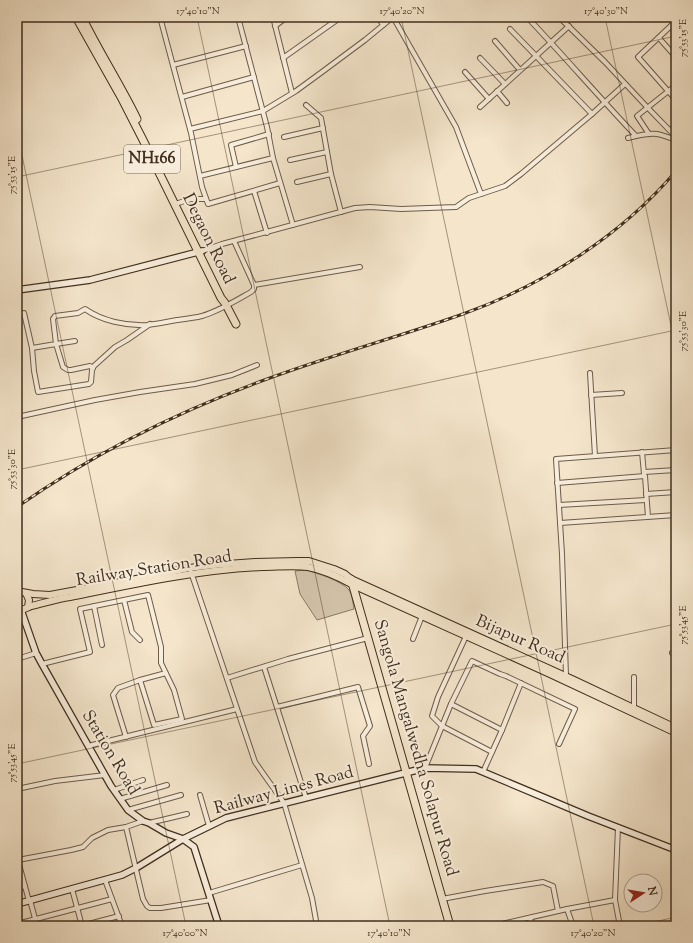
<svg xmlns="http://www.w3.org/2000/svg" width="693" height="943" viewBox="0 0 693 943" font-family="'Sorts Mill Goudy',serif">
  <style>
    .green { fill: #d5c6ad; stroke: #8a7a64 }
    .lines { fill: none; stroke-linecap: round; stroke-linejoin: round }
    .street-casing { stroke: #6d5c48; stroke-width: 6 }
    .secondary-casing { stroke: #402e1c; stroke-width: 8 }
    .primary-casing { stroke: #402e1c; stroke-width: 8 }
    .highway-casing { stroke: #402e1c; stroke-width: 9 }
    .street { stroke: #f8eedd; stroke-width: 4 }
    .secondary { stroke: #f8eedd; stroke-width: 5.5 }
    .primary { stroke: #f4e5cb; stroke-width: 6 }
    .highway { stroke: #f4e5cb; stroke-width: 7 }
    .rail-casing { stroke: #402e1c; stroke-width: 3 }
    .rail { stroke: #f8eedd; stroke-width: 1.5; stroke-dasharray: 4.5; stroke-linecap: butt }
    .ticks { fill: none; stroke: #402e1c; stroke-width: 1; stroke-opacity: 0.45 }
    .labels { text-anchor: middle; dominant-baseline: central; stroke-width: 4; stroke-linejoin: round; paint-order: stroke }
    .shield { fill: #f8eedd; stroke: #776856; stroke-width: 1 }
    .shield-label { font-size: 16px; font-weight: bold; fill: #402e1c }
    .street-label { font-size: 17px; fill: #402e1c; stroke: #f8eedd }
    .neatline { fill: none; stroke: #402e1c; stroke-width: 1.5 }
    .ticks-label { font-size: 10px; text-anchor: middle; fill: #402e1c }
  </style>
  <rect width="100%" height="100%" fill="#f4e5cb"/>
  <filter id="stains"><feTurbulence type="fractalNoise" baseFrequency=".005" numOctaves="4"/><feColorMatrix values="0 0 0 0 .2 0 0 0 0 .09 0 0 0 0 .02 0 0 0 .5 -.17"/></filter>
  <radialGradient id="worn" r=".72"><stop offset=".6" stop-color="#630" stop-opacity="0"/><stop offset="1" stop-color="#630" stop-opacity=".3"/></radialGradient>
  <path class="green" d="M306 570C317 573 342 581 349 590 352 594 353 603 354 609L317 620 300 594 295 571Z"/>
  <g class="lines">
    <g class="street-casing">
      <g id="street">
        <polyline points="160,17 191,133 202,187 208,204 280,183"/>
        <polyline points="238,17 267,127 273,158 293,225"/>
        <polyline points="273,17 292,93"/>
        <polyline points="378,17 383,25"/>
        <polyline points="393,17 456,127 481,194"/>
        <path d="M527 17C564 56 599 97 636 136"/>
        <polyline points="559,17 605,62 647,107 676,137"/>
        <polyline points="676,21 638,57 676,100"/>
        <polyline points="275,26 287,17"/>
        <polyline points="510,29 592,114"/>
        <polyline points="659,38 674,55 676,59"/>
        <polyline points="495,41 520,70"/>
        <polyline points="283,58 341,17"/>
        <polyline points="480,58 505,84"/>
        <polyline points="173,65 246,46"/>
        <polyline points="465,72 489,99"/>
        <polyline points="497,91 507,103"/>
        <polyline points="182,97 254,77"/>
        <polyline points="306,105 321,118 331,174 341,212"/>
        <polyline points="480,107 569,26"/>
        <polyline points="190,129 263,111 296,91 322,72 365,40 393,17"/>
        <polyline points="670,130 676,126"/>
        <polyline points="649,134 637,116 676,85"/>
        <polyline points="284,137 323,128"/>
        <path d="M628 138C636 136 649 133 657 134 663 135 670 138 676 140"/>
        <polyline points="290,160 327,152"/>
        <polyline points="236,167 231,145 269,134"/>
        <polyline points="200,176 273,158"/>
        <polyline points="297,182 331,174"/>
        <polyline points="254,191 267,233"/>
        <polyline points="175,204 191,199 206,199"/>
        <polyline points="202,251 222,244 355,208 370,207 401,209 456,207 469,198 505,186 521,174 592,114 625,84"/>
        <polyline points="254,285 360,267"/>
        <path d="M24 313 32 348 56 344 53 319 55 316 78 313 85 309C102 321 126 326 147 325 157 324 167 322 177 320 185 319 194 318 202 316 219 311 235 301 251 292L254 289V285L234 241"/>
        <polyline points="75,341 56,344 63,367 68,370 71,370 90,366 93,368"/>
        <polyline points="32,348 34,371 38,392 89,384 91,382 92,370 94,366 115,347 127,340 150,324"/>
        <polyline points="590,373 595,456"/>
        <polyline points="591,395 622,393"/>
        <polyline points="17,417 95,400 140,392 195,384 232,375 257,365"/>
        <polyline points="642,452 644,474"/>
        <polyline points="644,472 676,470"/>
        <polyline points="557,483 645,476 648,517"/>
        <polyline points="646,494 676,492"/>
        <polyline points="559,505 646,500"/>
        <polyline points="560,523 676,515"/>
        <polyline points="191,572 255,762 284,803 312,898 317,926"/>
        <polyline points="124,600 132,632 140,640"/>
        <polyline points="94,606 102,645"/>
        <polyline points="467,634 438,697 432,716 442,726 492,752"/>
        <polyline points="413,639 422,616"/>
        <polyline points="672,653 676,652"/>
        <polyline points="17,659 36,653"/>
        <polyline points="42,664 90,652 80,609 148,595 161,647 161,663 174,690 182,719 154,725 140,680 166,673"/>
        <polyline points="264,667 306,798"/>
        <polyline points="566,676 562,554 556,459 676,450"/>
        <polyline points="227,678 288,659 368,638"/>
        <polyline points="451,704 502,730"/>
        <polyline points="277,707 358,687 370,726 363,736 369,764"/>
        <polyline points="634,708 634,677"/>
        <polyline points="126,737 113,695 118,688 140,680"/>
        <polyline points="88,746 237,709"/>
        <polyline points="425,768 451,704 472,661 500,674 506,676 575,709 559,744"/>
        <polyline points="483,772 502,730 521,683"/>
        <polyline points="17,789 55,781 105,775"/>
        <polyline points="114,790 143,780"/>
        <polyline points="200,795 209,826"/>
        <polyline points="120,799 167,785"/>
        <polyline points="128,810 181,795"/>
        <polyline points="149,823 187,814"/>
        <polyline points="126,827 143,899 147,906 150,908 161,908 211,900"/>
        <polyline points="618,827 615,900 620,926"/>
        <polyline points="17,857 29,901"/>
        <polyline points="18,860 71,850 83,847 92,838 108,830 126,827 143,821"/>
        <polyline points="105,880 122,926"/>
        <polyline points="17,888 25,886"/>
        <polyline points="72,889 82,926"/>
        <polyline points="209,893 302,865"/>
        <polyline points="442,899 485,891 543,882 553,886 558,911"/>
        <polyline points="30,900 37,926"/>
        <polyline points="567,909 573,926"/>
        <polyline points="530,918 532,926"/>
        <polyline points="17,924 112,899"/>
        <polyline points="81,926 119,916"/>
        <polyline points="493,926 567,909 615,900"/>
      </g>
    </g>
    <g class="secondary-casing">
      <g id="secondary">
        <polyline points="17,290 90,280 202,251"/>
        <polyline points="21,610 36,653 42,664 111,786 128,810 143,821 149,823 166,833 183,839 194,847 219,926"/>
        <polyline points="17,904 122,875 136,868 183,839 226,818 425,768 476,769 588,816 676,850"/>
      </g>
    </g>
    <g class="primary-casing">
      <g id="primary">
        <polyline points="17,592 22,592 33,594 50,595 136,579 189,568 213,565 255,562 298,561 309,561 334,569 345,574 351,579 574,680 676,728"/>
        <polyline points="26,593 29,600 28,607"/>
        <path d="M17 610C23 611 26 608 31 606 44 603 57 599 70 597 134 584 197 570 262 567 277 567 293 565 308 567 324 570 339 577 353 585L550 674 676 733"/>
      </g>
    </g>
    <g class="highway-casing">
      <g id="highway">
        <polyline points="76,17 121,97 143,140 221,298 225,303 236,324"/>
        <path d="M82 17C99 52 120 84 137 119"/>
        <polyline points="351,579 450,926"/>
      </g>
    </g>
    <use href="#street" class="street"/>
    <use href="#secondary" class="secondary"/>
    <use href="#primary" class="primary"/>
    <use href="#highway" class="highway"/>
    <g class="rail-casing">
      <path id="rail" d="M17 507C94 453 179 411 267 379 332 355 398 337 463 314 543 285 621 236 676 171"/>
    </g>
    <use href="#rail" class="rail"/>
  </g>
  <path class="ticks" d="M197 17 390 926M401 17 594 926M605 17 676 349M17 132 186 926M17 177 676 36M17 470 676 330M17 764 676 624M636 926 676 917"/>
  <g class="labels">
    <rect class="shield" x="124" y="145" width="56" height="28" rx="3"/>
    <g class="shield-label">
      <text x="152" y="159">NH166</text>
    </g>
    <g class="street-label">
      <text transform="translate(208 239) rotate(64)">Degaon Road</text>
      <text transform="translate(154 569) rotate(-9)">Railway Station Road</text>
      <text transform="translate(520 640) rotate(24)">Bijapur Road</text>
      <text transform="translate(415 748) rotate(74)">Sangola Mangalwedha Solapur Road</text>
      <text transform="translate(110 753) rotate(59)">Station Road</text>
      <text transform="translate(284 791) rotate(-15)">Railway Lines Road</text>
    </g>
  </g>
  <rect width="693" height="943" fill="none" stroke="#f4e5cb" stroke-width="44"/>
  <g transform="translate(643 893) rotate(78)"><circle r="19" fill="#f8eedd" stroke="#aea190"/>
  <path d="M0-3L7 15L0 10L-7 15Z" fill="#8f2418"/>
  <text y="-6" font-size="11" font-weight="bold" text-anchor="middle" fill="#402e1c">N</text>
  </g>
  <rect x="22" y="22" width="649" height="899" class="neatline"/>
  <g class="ticks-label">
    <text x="198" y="14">17°40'10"N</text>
    <text x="402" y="14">17°40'20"N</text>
    <text x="606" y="14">17°40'30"N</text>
    <text transform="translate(682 38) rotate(-90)" y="4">75°53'15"E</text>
    <text transform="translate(11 175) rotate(-90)" y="4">75°53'15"E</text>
    <text transform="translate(682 331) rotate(-90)" y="4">75°53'30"E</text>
    <text transform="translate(11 469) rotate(-90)" y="4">75°53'30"E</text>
    <text transform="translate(682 625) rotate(-90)" y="4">75°53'45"E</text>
    <text transform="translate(11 763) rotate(-90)" y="4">75°53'45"E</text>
    <text x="185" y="936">17°40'00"N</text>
    <text x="389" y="936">17°40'10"N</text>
    <text x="593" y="936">17°40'20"N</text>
  </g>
  <rect width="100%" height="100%" filter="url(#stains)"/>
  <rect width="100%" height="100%" fill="url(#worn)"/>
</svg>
